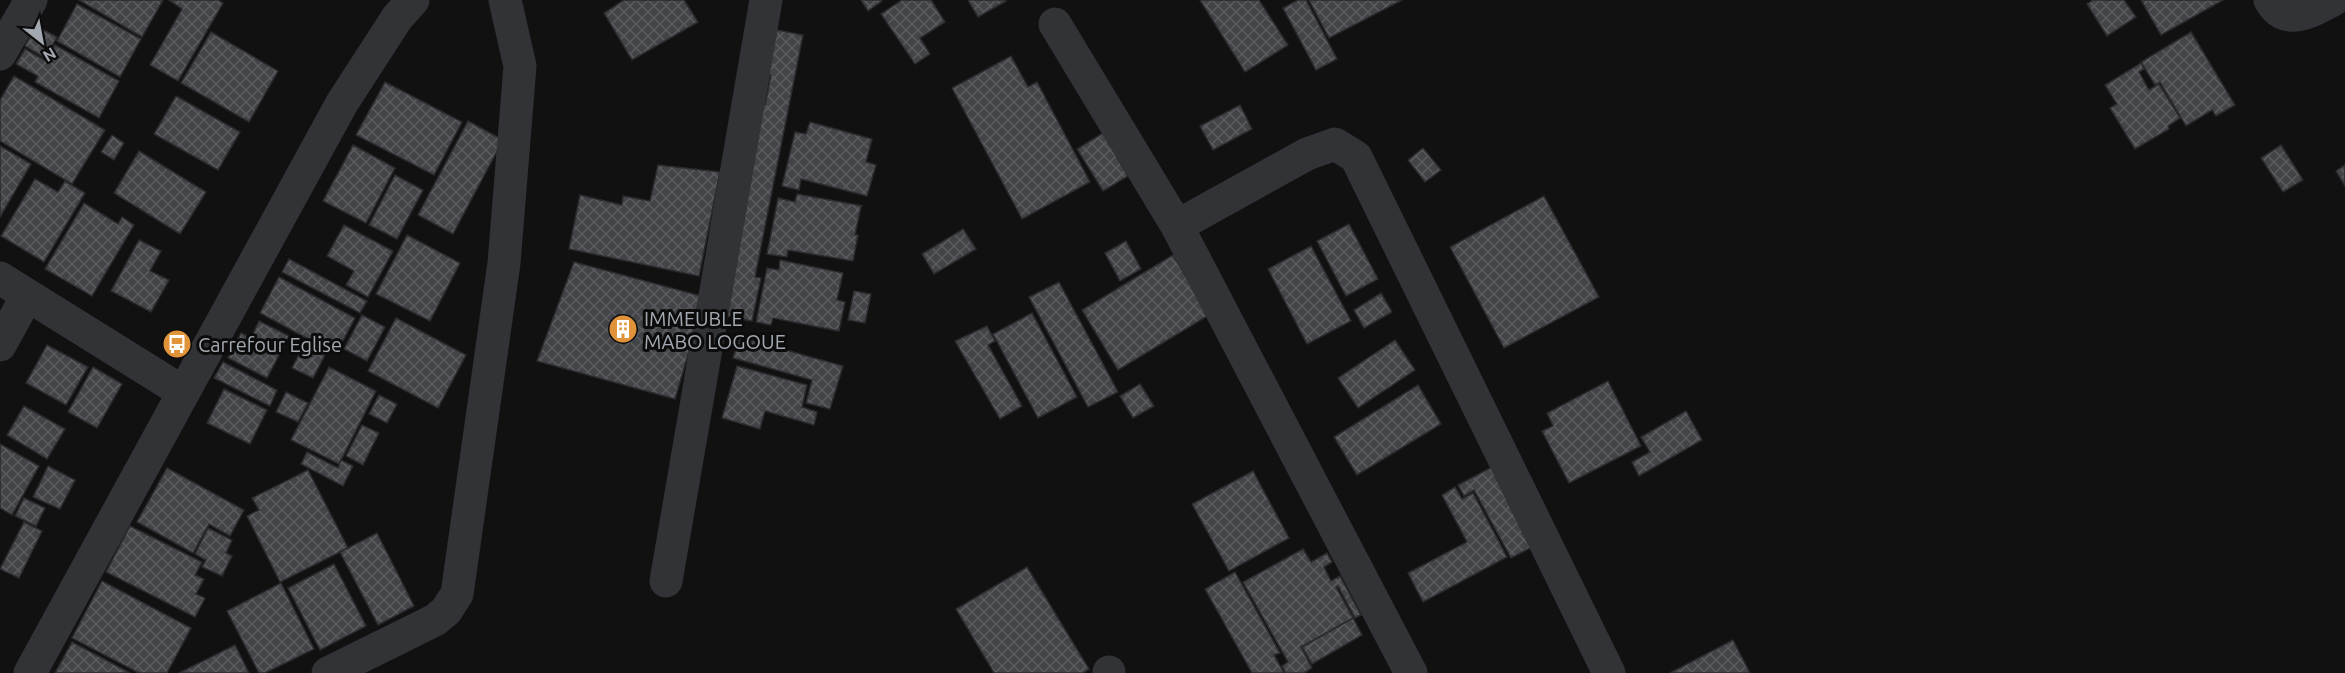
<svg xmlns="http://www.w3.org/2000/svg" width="2345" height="673" viewBox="0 0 2345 673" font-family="Ubuntu,sans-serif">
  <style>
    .building { fill: url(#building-cross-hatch); stroke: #2b2b2e; stroke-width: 1.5 }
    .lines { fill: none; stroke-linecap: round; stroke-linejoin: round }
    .minor { stroke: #323337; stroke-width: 33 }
    .labels { text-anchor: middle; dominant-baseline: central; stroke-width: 6; stroke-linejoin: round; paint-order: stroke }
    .poi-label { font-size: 20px; fill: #a3a9b1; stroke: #0c0c0d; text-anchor: start }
  </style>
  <defs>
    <pattern id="building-cross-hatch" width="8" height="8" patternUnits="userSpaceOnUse" patternTransform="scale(1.5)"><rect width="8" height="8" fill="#424447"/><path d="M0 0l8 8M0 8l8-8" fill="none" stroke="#5a5c5f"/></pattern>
  </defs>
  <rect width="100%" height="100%" fill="#111112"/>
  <g class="building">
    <polygon points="79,0 163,0 142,37"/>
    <polygon points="169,0 218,0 223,3 178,81 150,65 182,9"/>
    <polygon points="624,0 684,0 698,22 632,60 604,13"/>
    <polygon points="861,0 881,0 882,1 868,11"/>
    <polygon points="902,0 931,0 945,22 920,38 930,54 915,64 881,14"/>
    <polygon points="968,0 1005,0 1006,1 978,17"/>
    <polygon points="1200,0 1259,0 1288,45 1245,72"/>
    <polygon points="1298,0 1306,0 1337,59 1316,70 1283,8"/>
    <polygon points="1309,0 1402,0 1329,38"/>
    <polygon points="2093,0 2124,0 2136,17 2107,36 2087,4"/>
    <polygon points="2141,0 2223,0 2161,35"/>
    <polygon points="77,4 141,39 120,77 57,41"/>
    <polygon points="36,26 57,37 45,58 25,46"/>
    <polygon points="772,29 803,35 755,277 761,278 752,321 716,314 757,103 765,105 771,75 763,74"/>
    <polygon points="211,32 278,71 249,122 181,83"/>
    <polygon points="2191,32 2235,105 2216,116 2212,110 2186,126 2160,82 2155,85 2141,62"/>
    <polygon points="55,45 119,81 99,118 35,82 38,76 16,64 25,49 46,61"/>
    <polygon points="1011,56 1028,87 1037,82 1090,182 1022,219 952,88"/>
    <polygon points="2141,63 2144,69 2139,72 2149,90 2159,84 2180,118 2168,126 2169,129 2135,149 2110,108 2117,104 2105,85"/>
    <polygon points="14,76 105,130 72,184 0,141 0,100"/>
    <polygon points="385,82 462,122 434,175 356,135"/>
    <polygon points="176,96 240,132 218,170 154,134"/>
    <polygon points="1240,105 1252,129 1213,150 1200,126"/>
    <polygon points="468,121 503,140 453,234 418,215"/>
    <polygon points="810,122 872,139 866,162 876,165 867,196 801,179 799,190 782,186 795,132 806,134"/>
    <polygon points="1103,133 1128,176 1103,191 1077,149"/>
    <polygon points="112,135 124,143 114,160 101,152"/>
    <polygon points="353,145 395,168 366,223 323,201"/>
    <polygon points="2281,145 2303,180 2283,192 2261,158"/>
    <polygon points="0,146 31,164 0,217"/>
    <polygon points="1423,148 1441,170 1425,182 1408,160"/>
    <polygon points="139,151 206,192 180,234 114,193"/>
    <polygon points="658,165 720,172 699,276 569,249 580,195 622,205 623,196 650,201"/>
    <polygon points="2345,165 2345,186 2336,171"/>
    <polygon points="395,175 423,190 397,239 369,225"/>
    <polygon points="35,179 58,192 65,181 85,193 44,262 1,236"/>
    <polygon points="797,194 863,206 861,206 855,235 858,235 853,261 788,250 787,257 767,254 778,198 795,202"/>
    <polygon points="1544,196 1599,297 1504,348 1450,247"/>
    <polygon points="84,203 118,224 122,217 134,225 92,296 45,269"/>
    <polygon points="1349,224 1378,279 1346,296 1317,241"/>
    <polygon points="344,225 393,251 368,297 346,285 354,271 327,256"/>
    <polygon points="963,229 976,249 934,274 922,254"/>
    <polygon points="407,235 460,263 430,321 376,294"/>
    <polygon points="139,240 161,251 150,271 169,280 151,312 111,291"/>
    <polygon points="1126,241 1141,269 1120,281 1105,253"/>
    <polygon points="1311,246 1351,321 1307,344 1268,269"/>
    <polygon points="1173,255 1209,315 1118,370 1082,310"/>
    <polygon points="289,259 367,301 360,313 282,272"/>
    <polygon points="780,260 843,273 837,300 845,302 839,331 773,318 771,325 756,322 767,268 779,270"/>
    <polygon points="574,262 705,297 675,399 537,361"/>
    <polygon points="279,277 355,318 336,354 260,313"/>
    <polygon points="1059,282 1118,392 1088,407 1029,297"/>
    <polygon points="854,291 871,294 865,323 848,320"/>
    <polygon points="1381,293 1392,312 1364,328 1354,310"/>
    <polygon points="1032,313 1077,397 1038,418 993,334"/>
    <polygon points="362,315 385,327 367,361 344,349"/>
    <polygon points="396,318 466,355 438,408 368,371"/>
    <polygon points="259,321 289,336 267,378 228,358 241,333 251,338"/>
    <polygon points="987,326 995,341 988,345 1022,406 1000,419 955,341"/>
    <polygon points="740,337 843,366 830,409 806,403 812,380 733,358"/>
    <polygon points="1395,340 1415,370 1358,408 1338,378"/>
    <polygon points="305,343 326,353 313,378 292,368"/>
    <polygon points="47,345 88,367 66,405 26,383"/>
    <polygon points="223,362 277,390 270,406 214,378"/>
    <polygon points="737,366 807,385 802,407 817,412 814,425 765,411 760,429 722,418"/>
    <polygon points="93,367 122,384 97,428 68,412"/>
    <polygon points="329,367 376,391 339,464 291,440"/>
    <polygon points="1608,381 1641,446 1569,483 1542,431 1553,426 1547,413"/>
    <polygon points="1140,384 1154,406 1133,418 1120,396"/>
    <polygon points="1418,385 1441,424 1357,475 1334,437"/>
    <polygon points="224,389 267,410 250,444 207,423"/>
    <polygon points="286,392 308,403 298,422 276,412"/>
    <polygon points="379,395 397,404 387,423 369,414"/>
    <polygon points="24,406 65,429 47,459 7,435"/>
    <polygon points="1686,411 1702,440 1639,476 1632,462 1650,452 1641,437"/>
    <polygon points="362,425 379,433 363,465 346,456"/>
    <polygon points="0,444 39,466 12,515 0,508"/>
    <polygon points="307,452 338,468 341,460 353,466 343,486 301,464"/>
    <polygon points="48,466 75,480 60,509 33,497"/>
    <polygon points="1492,467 1534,546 1511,558 1474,490 1464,496 1458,485"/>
    <polygon points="167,468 244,510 230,536 209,524 193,553 137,522"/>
    <polygon points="308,470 348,548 280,582 247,516 259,510 252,498"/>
    <polygon points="1253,471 1289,538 1229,571 1192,504"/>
    <polygon points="1455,487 1462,499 1473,493 1507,557 1423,602 1408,573 1467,542 1442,495"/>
    <polygon points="24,498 45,508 36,526 15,516"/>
    <polygon points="24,522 42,531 19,578 0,569"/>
    <polygon points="130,526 202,562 195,575 204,579 196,594 205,598 195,617 106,572"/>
    <polygon points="208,528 232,540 226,553 232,556 222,576 202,567 206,560 195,554"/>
    <polygon points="377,533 414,606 378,625 340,552"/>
    <polygon points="1303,549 1311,562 1327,553 1332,562 1324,567 1331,581 1340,576 1361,615 1355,618 1338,586 1336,587 1353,618 1301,647 1312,668 1304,673 1286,673 1282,666 1288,662 1243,582"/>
    <polygon points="334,564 366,626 320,650 288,588"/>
    <polygon points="1027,567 1089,669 1083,673 994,673 956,609"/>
    <polygon points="1235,572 1280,653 1274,655 1284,673 1252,673 1205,589"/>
    <polygon points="102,581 191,628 167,673 139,673 72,638"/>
    <polygon points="281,583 314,649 265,673 259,673 227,611"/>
    <polygon points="1353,618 1362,635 1312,664 1302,647"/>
    <polygon points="1733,640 1750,673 1670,673"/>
    <polygon points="72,642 130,673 55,673"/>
    <polygon points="235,645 249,673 179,673"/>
  </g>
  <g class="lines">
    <g class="minor">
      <path d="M2270 0C2285 28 2312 11 2333 0"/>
      <polyline points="1055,24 1177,226 1411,673"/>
      <polyline points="0,54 31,0"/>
      <polyline points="1177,226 1307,154 1335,144 1356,157 1609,673"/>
      <polyline points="0,278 183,392"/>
      <polyline points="0,345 27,296"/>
      <polyline points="666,581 766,0"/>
      <polyline points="1109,672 1109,673"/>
      <polyline points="30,673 342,103 397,18 413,0"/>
      <polyline points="328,673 435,620 446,611 457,594 504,263 520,66 505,0"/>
    </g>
  </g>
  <defs>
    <g id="building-disc" transform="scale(1.5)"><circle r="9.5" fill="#e1933a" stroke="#0c0c0d"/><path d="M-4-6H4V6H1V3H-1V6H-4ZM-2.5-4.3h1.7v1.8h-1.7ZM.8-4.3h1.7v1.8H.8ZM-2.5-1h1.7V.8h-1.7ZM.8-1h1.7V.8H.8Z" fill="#fff"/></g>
    <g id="bus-disc" transform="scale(1.5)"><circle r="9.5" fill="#e1933a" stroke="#0c0c0d"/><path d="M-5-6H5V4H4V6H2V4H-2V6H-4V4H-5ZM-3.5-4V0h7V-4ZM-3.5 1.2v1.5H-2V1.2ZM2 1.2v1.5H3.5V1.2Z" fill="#fff"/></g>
  </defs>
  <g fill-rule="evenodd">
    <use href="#building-disc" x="623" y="329"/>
    <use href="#bus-disc" x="177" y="344"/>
  </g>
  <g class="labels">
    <g class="poi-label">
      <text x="644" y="318">IMMEUBLE<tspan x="644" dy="23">MABO LOGOUE</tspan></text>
      <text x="198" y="344">Carrefour Eglise</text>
    </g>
  </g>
  <g transform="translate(42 42) rotate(149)" stroke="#0c0c0d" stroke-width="4.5" paint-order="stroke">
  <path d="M0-4.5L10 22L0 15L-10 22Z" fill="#a3a9b1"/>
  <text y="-9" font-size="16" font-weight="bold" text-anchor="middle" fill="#a3a9b1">N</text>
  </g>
</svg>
